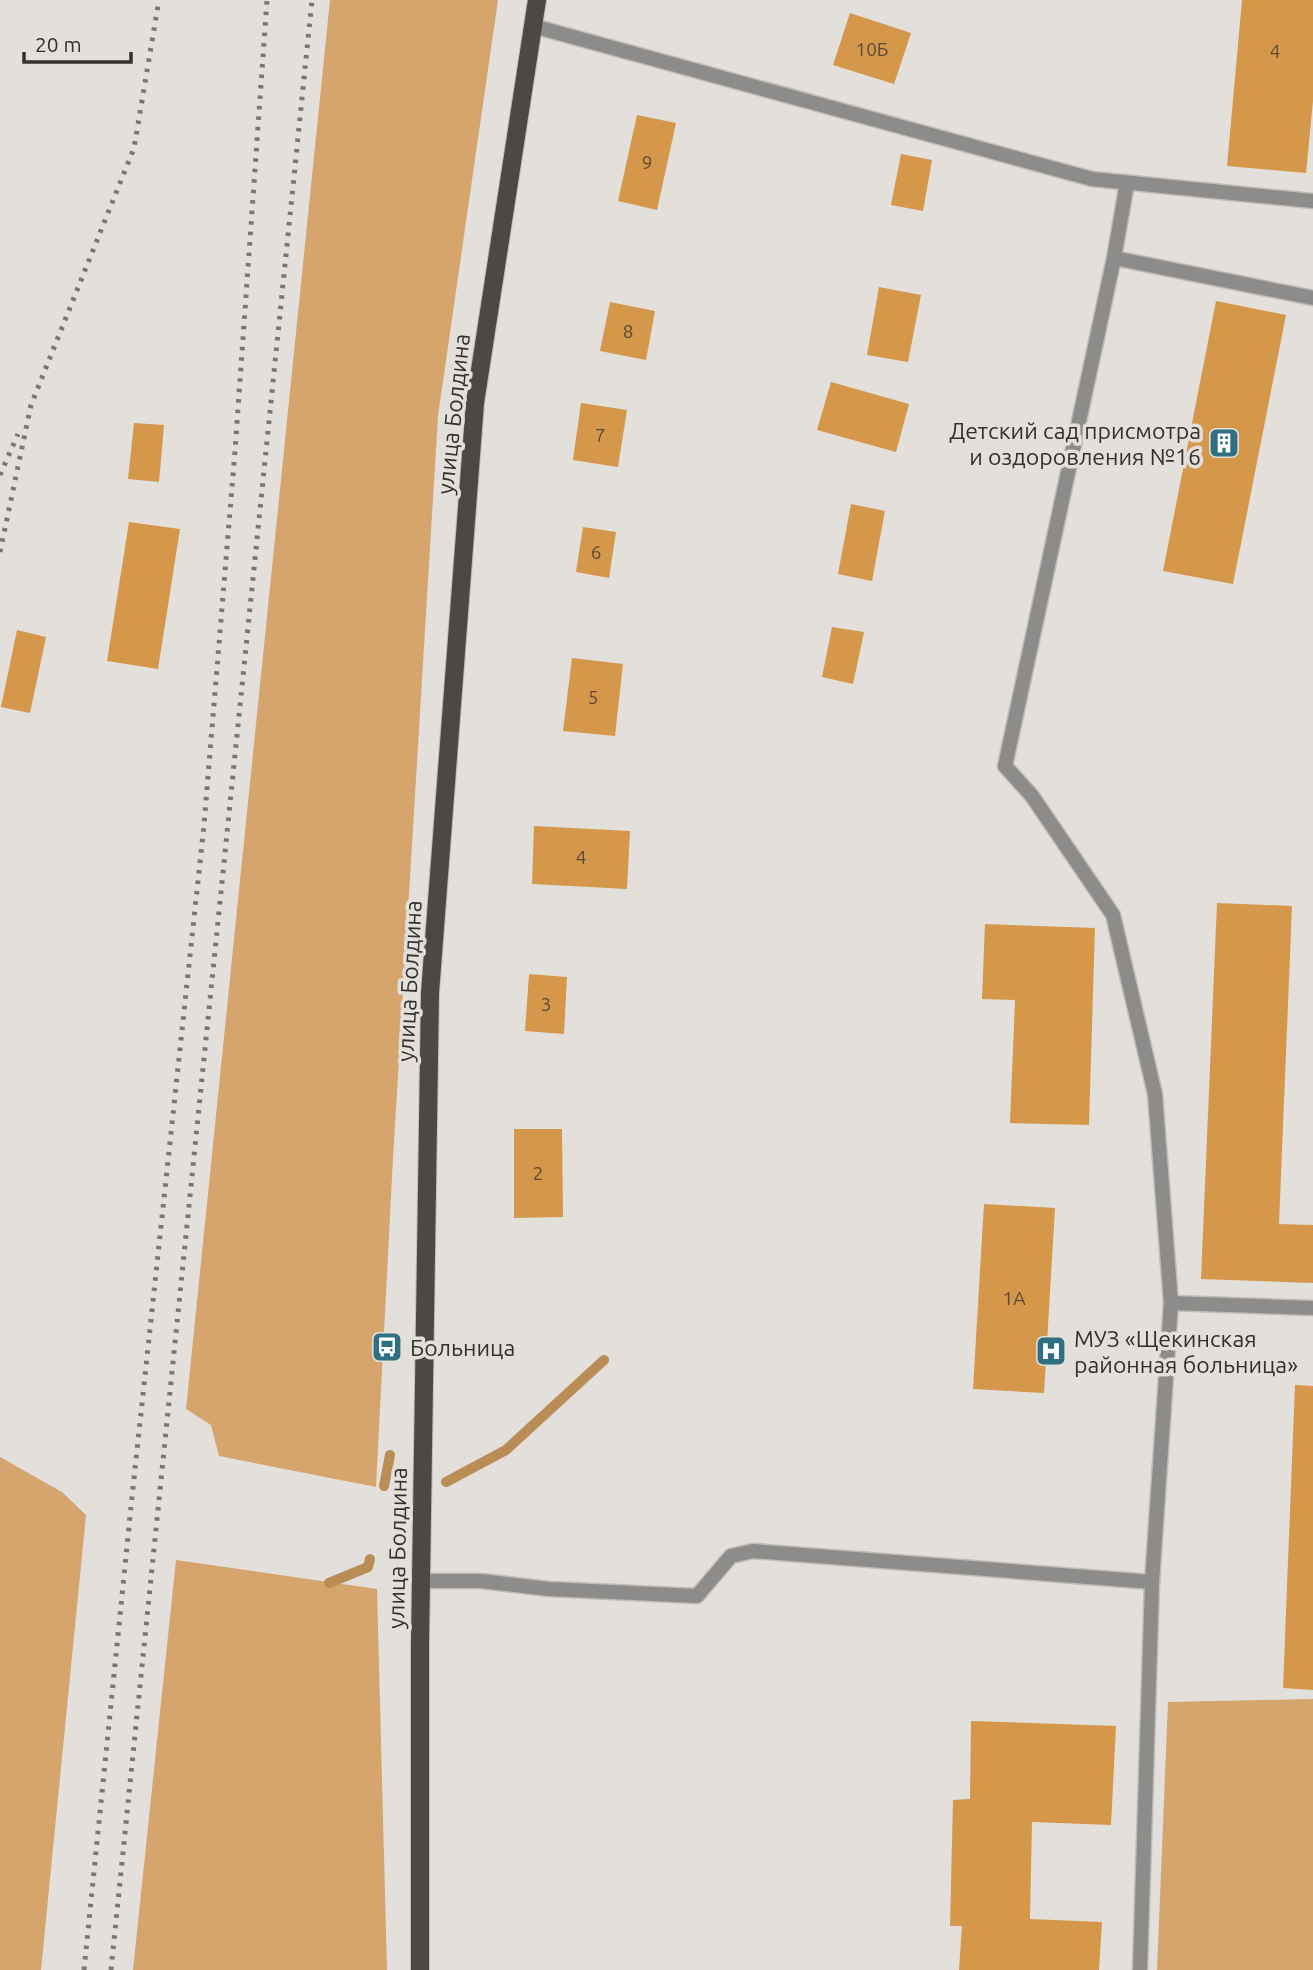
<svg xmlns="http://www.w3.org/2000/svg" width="1313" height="1970" viewBox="0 0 1313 1970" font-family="Ubuntu,sans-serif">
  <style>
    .green { fill: #d5a56d }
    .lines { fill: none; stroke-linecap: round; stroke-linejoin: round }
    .stream { stroke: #ba8d57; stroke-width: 10 }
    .building { fill: #d5974a }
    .lane-casing { stroke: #c0bcb8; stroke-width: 17 }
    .primary-casing { stroke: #c0bcb8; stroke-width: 20 }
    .lane { stroke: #8e8c8a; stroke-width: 14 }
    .primary { stroke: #4c4945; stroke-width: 18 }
    .rail { stroke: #797673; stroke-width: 5; stroke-dasharray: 3.5 7; stroke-linecap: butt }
    .labels { text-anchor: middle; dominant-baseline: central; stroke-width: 7; stroke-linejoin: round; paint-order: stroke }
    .number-label { font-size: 19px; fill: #5c4a36 }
    .street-label { font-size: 23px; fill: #33312f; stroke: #e3dfda }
    .poi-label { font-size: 23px; fill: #33312f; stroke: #e3dfda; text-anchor: start }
  </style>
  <rect width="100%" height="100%" fill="#e3dfda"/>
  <g class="green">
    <polygon points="330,0 498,0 438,416 393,1158 376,1487 219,1456 211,1425 186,1409"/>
    <polygon points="0,1457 62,1492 86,1515 41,1970 0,1970"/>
    <polygon points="176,1560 377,1589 387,1970 133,1970"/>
    <polygon points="1313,1699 1313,1970 1157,1970 1168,1702"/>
  </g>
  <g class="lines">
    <g class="stream">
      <polyline points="446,1482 506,1450 604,1360"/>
      <polyline points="384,1486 390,1455"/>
      <polyline points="329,1583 368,1567 370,1559"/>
    </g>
  </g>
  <g class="building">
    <polygon points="1242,0 1313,0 1313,101 1306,173 1227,166"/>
    <polygon points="850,13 911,33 894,84 833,65"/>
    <polygon points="637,115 676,123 657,210 618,201"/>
    <polygon points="901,154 932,160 923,211 891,205"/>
    <polygon points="879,287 921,295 908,362 867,355"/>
    <polygon points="1216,301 1286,315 1233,584 1163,571"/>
    <polygon points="610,302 655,311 646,360 600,351"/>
    <polygon points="831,382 909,404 896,452 817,430"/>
    <polygon points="581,403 627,410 618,467 573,460"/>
    <polygon points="134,423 164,425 159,482 128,479"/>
    <polygon points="851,504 885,511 872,581 838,574"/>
    <polygon points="129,522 180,529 158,669 107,661"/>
    <polygon points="583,527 616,532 609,578 576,572"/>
    <polygon points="832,627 864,632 853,684 822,677"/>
    <polygon points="17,630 46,637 30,713 1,707"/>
    <polygon points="572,658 623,664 615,736 563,731"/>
    <polygon points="534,826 630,831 627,889 532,884"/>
    <polygon points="1217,903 1292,906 1279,1224 1313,1225 1313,1283 1201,1279"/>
    <polygon points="985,924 1095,928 1089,1125 1010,1123 1015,1000 982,999"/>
    <polygon points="529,974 567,977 564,1034 525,1031"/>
    <polygon points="514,1129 562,1129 563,1217 514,1218"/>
    <polygon points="984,1204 1055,1208 1044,1393 973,1389"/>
    <polygon points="1295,1385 1313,1386 1313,1690 1283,1688"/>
    <polygon points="971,1721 1116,1726 1111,1825 1032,1822 1030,1919 1102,1922 1099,1970 959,1970 962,1926 950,1926 953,1800 970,1799"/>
  </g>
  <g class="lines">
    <g class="lane-casing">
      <g id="lane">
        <polyline points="533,26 1092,179 1313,201"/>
        <polyline points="1127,183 1114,258 1005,766 1032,796 1113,915 1155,1094 1171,1303"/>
        <polyline points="1114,258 1313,298"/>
        <polyline points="421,1581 481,1581 549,1589 697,1596 731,1556 753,1551 1152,1582"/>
        <polyline points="1140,1970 1152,1582 1171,1303 1313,1308"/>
      </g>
    </g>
    <g class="primary-casing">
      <polyline id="primary" points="420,1970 420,1645 430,993 475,403 537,0"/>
    </g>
    <use href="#lane" class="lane"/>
    <use href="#primary" class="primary"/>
    <g class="rail">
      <polyline points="0,475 18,434"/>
      <polyline points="0,552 31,405 134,148 159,0"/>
      <polyline points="84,1970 132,1497 204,825 235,451 267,0"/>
      <polyline points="111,1970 312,0"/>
    </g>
  </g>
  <defs>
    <g id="building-square" transform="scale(1.575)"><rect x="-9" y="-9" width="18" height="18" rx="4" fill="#2e7082" stroke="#e3dfda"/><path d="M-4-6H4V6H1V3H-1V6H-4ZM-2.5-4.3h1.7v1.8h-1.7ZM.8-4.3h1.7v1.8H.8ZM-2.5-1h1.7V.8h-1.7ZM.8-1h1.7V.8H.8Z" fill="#fff"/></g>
    <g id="bus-square" transform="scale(1.575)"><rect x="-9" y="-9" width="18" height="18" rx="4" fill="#2e7082" stroke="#e3dfda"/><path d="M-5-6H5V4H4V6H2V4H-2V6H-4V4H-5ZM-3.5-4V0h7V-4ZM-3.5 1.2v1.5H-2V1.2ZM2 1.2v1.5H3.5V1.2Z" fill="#fff"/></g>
    <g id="hospital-square" transform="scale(1.575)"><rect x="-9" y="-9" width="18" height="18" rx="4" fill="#2e7082" stroke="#e3dfda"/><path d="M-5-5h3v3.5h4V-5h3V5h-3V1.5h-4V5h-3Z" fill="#fff"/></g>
  </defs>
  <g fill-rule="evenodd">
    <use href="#building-square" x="1224" y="443"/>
    <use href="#bus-square" x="387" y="1347"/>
    <use href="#hospital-square" x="1051" y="1351"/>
  </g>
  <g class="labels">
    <g class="number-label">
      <text x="872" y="49">10Б</text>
      <text x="1275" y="51">4</text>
      <text x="647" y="162">9</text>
      <text x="628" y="331">8</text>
      <text x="600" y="435">7</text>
      <text x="596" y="552">6</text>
      <text x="593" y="697">5</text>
      <text x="581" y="857">4</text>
      <text x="546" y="1004">3</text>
      <text x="538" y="1173">2</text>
      <text x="1014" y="1298">1А</text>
    </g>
    <g class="street-label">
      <text transform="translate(453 414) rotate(-84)">улица Болдина</text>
      <text transform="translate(409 981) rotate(-87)">улица Болдина</text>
      <text transform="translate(397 1548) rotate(-89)">улица Болдина</text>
    </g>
    <g class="poi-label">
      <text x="1201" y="430" text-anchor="end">Детский сад присмотра<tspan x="1201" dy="26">и оздоровления №16</tspan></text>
      <text x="1074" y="1338">МУЗ «Щекинская<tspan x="1074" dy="26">районная больница»</tspan></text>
      <text x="410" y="1347">Больница</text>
    </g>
  </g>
  <path d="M24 52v10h107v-10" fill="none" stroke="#33312f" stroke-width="3.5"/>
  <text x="35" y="52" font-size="21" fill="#33312f" stroke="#e3dfda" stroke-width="5" paint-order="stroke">20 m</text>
</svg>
